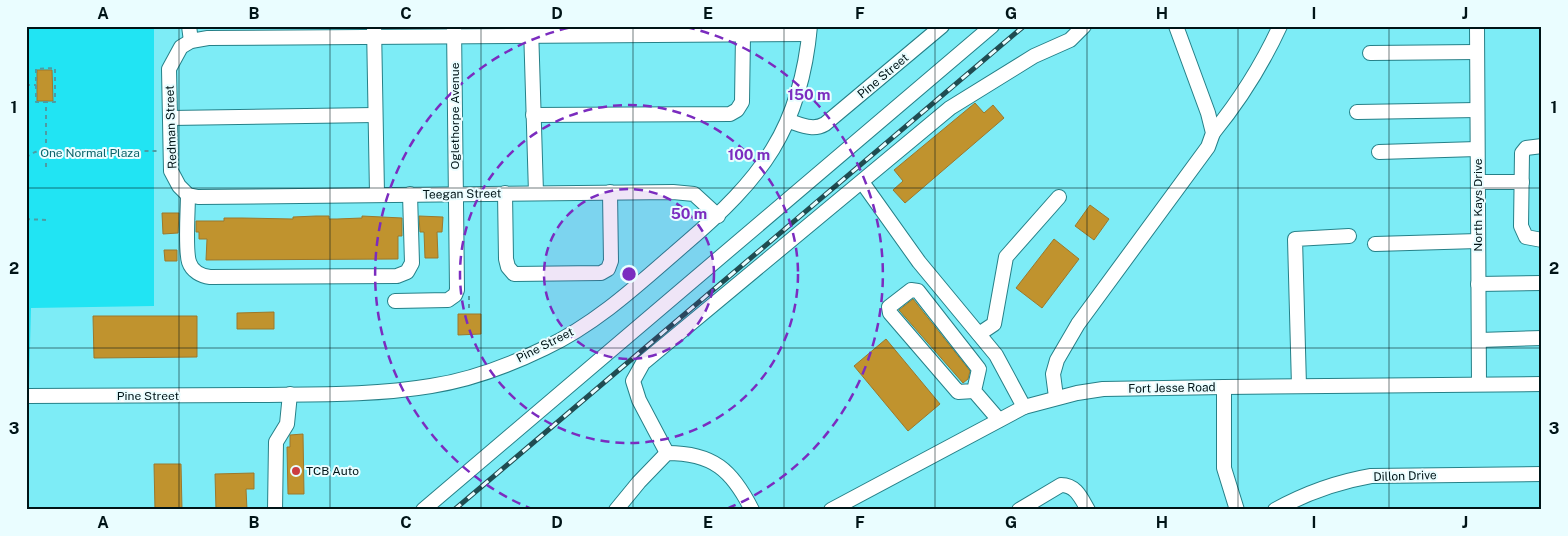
<svg xmlns="http://www.w3.org/2000/svg" width="1568" height="536" viewBox="0 0 1568 536" font-family="'Public Sans',sans-serif">
  <style>
    .green { fill: #21e4f3 }
    .building { fill: #c0932e; stroke: #9b782c }
    .lines { fill: none; stroke-linecap: round; stroke-linejoin: round }
    .minor-casing { stroke: #268088; stroke-width: 16 }
    .path { stroke: #4e9ba3; stroke-width: 2; stroke-dasharray: 4 4; stroke-linecap: butt }
    .minor { stroke: #fff; stroke-width: 14 }
    .rail-casing { stroke: #204c51; stroke-width: 5 }
    .rail { stroke: #eafdff; stroke-width: 3; stroke-dasharray: 9; stroke-linecap: butt }
    .grid { fill: none; stroke: #001417; stroke-width: 1; stroke-opacity: 0.55 }
    .ring { fill: none; stroke: #7b2cbf; stroke-width: 2.5; stroke-dasharray: 9 6 }
    .poi-dot { fill: #cc3d40; stroke: #eafdff; stroke-width: 2 }
    .labels { text-anchor: middle; dominant-baseline: central; stroke-width: 4; stroke-linejoin: round; paint-order: stroke }
    .street-label { font-size: 12px; fill: #001417; stroke: #eafdff }
    .park-label { font-size: 12px; fill: #0d646b; stroke: #eafdff }
    .poi-label { font-size: 12px; fill: #001417; stroke: #eafdff; text-anchor: start }
    .centre { fill: #7b2cbf; stroke: #eafdff; stroke-width: 2.5 }
    .ring-label { font-size: 15px; text-anchor: middle; font-weight: bold; fill: #7b2cbf; stroke: #eafdff; stroke-width: 4; stroke-linejoin: round; paint-order: stroke }
    .neatline { fill: none; stroke: #001417; stroke-width: 2 }
    .grid-label { font-size: 16px; text-anchor: middle; font-weight: bold; fill: #001417 }
  </style>
  <rect width="100%" height="100%" fill="#7decf6"/>
  <polygon class="green" points="26,26 154,26 154,306 31,308 29,385 26,385"/>
  <g class="building">
    <polygon points="37,70 52,70 53,101 37,101"/>
    <polygon points="975,103 984,113 993,105 1004,118 905,203 893,190 903,181 894,170"/>
    <polygon points="1090,205 1109,219 1094,240 1075,226"/>
    <polygon points="162,213 179,213 178,233 163,234"/>
    <polygon points="316,216 329,216 329,219 337,219 362,218 362,216 402,218 402,236 398,236 398,259 206,260 207,239 199,239 199,232 196,232 196,221 224,221 224,218 242,218 293,219 293,217"/>
    <polygon points="419,216 443,217 442,232 437,232 438,258 425,258 424,232 420,232"/>
    <polygon points="1054,239 1079,259 1042,308 1016,288"/>
    <polygon points="164,250 177,250 177,261 165,261"/>
    <polygon points="913,299 970,371 968,379 963,383 899,310"/>
    <polygon points="274,312 274,329 237,329 237,313"/>
    <polygon points="458,314 481,314 481,334 458,335"/>
    <polygon points="93,316 197,316 197,357 94,358"/>
    <polygon points="886,339 940,404 908,431 854,366"/>
    <polygon points="303,434 304,494 288,494 287,447 290,447 290,435"/>
    <polygon points="154,464 181,464 182,510 155,510"/>
    <polygon points="254,473 254,489 246,489 247,510 216,510 215,474"/>
  </g>
  <g class="lines">
    <g class="minor-casing">
      <g id="minor">
        <polyline points="189,26 191,41"/>
        <polyline points="374,26 377,194"/>
        <polyline points="1477,26 1479,384"/>
        <polyline points="531,27 536,193"/>
        <polyline points="1370,53 1477,52"/>
        <polyline points="1357,112 1477,110"/>
        <polyline points="533,115 730,114 737,110 742,102 743,35"/>
        <polyline points="170,118 375,115"/>
        <path d="M789 121C802 125 813 131 825 124L942 26"/>
        <path d="M1213 133C1240 100 1262 65 1280 26"/>
        <polyline points="1542,146 1526,148 1522,153 1521,226 1526,237 1542,240"/>
        <polyline points="1379,152 1477,149"/>
        <polyline points="862,182 919,262 996,355 1024,407"/>
        <polyline points="1478,182 1522,182"/>
        <polyline points="505,193 506,259 508,267 514,274 601,273 608,269 611,261 610,192"/>
        <path d="M188 195C188 210 185 249 189 262 192 271 201 276 210 277L397 276 407 272 412 263 410 194"/>
        <polyline points="718,216 694,194 673,192 198,197 188,195 179,186 171,171 169,69 181,47 191,41 208,38 809,34"/>
        <polyline points="1375,244 1478,241"/>
        <polyline points="1478,284 1542,283"/>
        <polyline points="395,301 448,300 455,295 457,290 454,26"/>
        <polyline points="979,334 994,324 1006,257 1059,197"/>
        <polyline points="1479,340 1542,338"/>
        <polyline points="1299,386 1295,239 1349,236"/>
        <polyline points="1224,387 1224,468 1237,510"/>
        <polyline points="974,391 979,369 918,291 911,290 889,307 890,313 958,392 974,391 999,420"/>
        <path d="M26 396C100 396 174 396 248 395 309 394 371 396 431 386 470 380 510 365 545 348 598 323 641 282 685 244 761 179 801 129 810 26"/>
        <polyline points="1056,397 1053,374 1057,360 1078,324 1208,147 1213,133 1208,113 1176,26"/>
        <polyline points="667,453 639,400 633,381 643,363 950,108 1034,56 1070,40 1084,26"/>
        <polyline points="275,510 276,442 287,424 290,394"/>
        <polyline points="423,510 992,26"/>
        <path d="M616 510 639 482 667 453C713 453 732 470 752 510"/>
        <polyline points="831,510 1024,407 1077,393 1103,389 1224,387 1542,384"/>
        <path d="M1019 510 1061 485C1076 485 1081 498 1088 510"/>
        <path d="M1275 510C1306 493 1336 482 1371 476L1542 474"/>
      </g>
    </g>
    <g class="path">
      <polyline points="26,85 36,85"/>
      <polyline points="26,157 35,152 46,150 157,151"/>
      <polyline points="46,167 46,102 36,102 36,69 55,68 55,102 46,102"/>
      <polyline points="26,219 46,220"/>
      <polyline points="469,296 469,308"/>
    </g>
    <use href="#minor" class="minor"/>
    <g class="rail-casing">
      <polyline id="rail" points="454,510 1024,26"/>
    </g>
    <use href="#rail" class="rail"/>
  </g>
  <path class="grid" d="M179 26V510M330 26V510M481 26V510M633 26V510M784 26V510M935 26V510M1087 26V510M1238 26V510M1389 26V510M26 188H1542M26 348H1542"/>
  <circle cx="629" cy="274" r="85" fill="#7b2cbf" fill-opacity=".12"/>
  <g class="ring">
    <circle cx="629" cy="274" r="85"/>
    <circle cx="629" cy="274" r="169"/>
    <path d="M534 510A254 254 0 0 1 572 27M686 27A254 254 0 0 1 724 510"/>
  </g>
  <circle class="poi-dot" cx="296" cy="471" r="5"/>
  <g class="labels">
    <g class="street-label">
      <text transform="translate(883 76) rotate(-40)">Pine Street</text>
      <text transform="translate(455 116) rotate(-90)">Oglethorpe Avenue</text>
      <text transform="translate(171 127) rotate(-92)">Redman Street</text>
      <text transform="translate(462 194) rotate(-1)">Teegan Street</text>
      <text transform="translate(1478 205) rotate(-90)">North Kays Drive</text>
      <text transform="translate(545 345) rotate(-27)">Pine Street</text>
      <text transform="translate(1172 388) rotate(-1)">Fort Jesse Road</text>
      <text x="148" y="396">Pine Street</text>
      <text transform="translate(1405 476) rotate(-2)">Dillon Drive</text>
    </g>
    <g class="park-label">
      <text x="90" y="153">One Normal Plaza</text>
    </g>
    <g class="poi-label">
      <text x="306" y="471">TCB Auto</text>
    </g>
  </g>
  <circle cx="629" cy="274" r="8" class="centre"/>
  <g class="ring-label">
    <text x="809" y="100">150 m</text>
    <text x="749" y="160">100 m</text>
    <text x="689" y="219">50 m</text>
  </g>
  <rect width="1568" height="536" fill="none" stroke="#eafdff" stroke-width="55"/>
  <rect x="28" y="28" width="1512" height="480" class="neatline"/>
  <g class="grid-label">
    <text x="103" y="19">A</text>
    <text x="254" y="19">B</text>
    <text x="406" y="19">C</text>
    <text x="557" y="19">D</text>
    <text x="708" y="19">E</text>
    <text x="860" y="19">F</text>
    <text x="1011" y="19">G</text>
    <text x="1162" y="19">H</text>
    <text x="1314" y="19">I</text>
    <text x="1465" y="19">J</text>
    <text x="14" y="113">1</text>
    <text x="1554" y="113">1</text>
    <text x="14" y="274">2</text>
    <text x="1554" y="274">2</text>
    <text x="14" y="434">3</text>
    <text x="1554" y="434">3</text>
    <text x="103" y="528">A</text>
    <text x="254" y="528">B</text>
    <text x="406" y="528">C</text>
    <text x="557" y="528">D</text>
    <text x="708" y="528">E</text>
    <text x="860" y="528">F</text>
    <text x="1011" y="528">G</text>
    <text x="1162" y="528">H</text>
    <text x="1314" y="528">I</text>
    <text x="1465" y="528">J</text>
  </g>
</svg>
